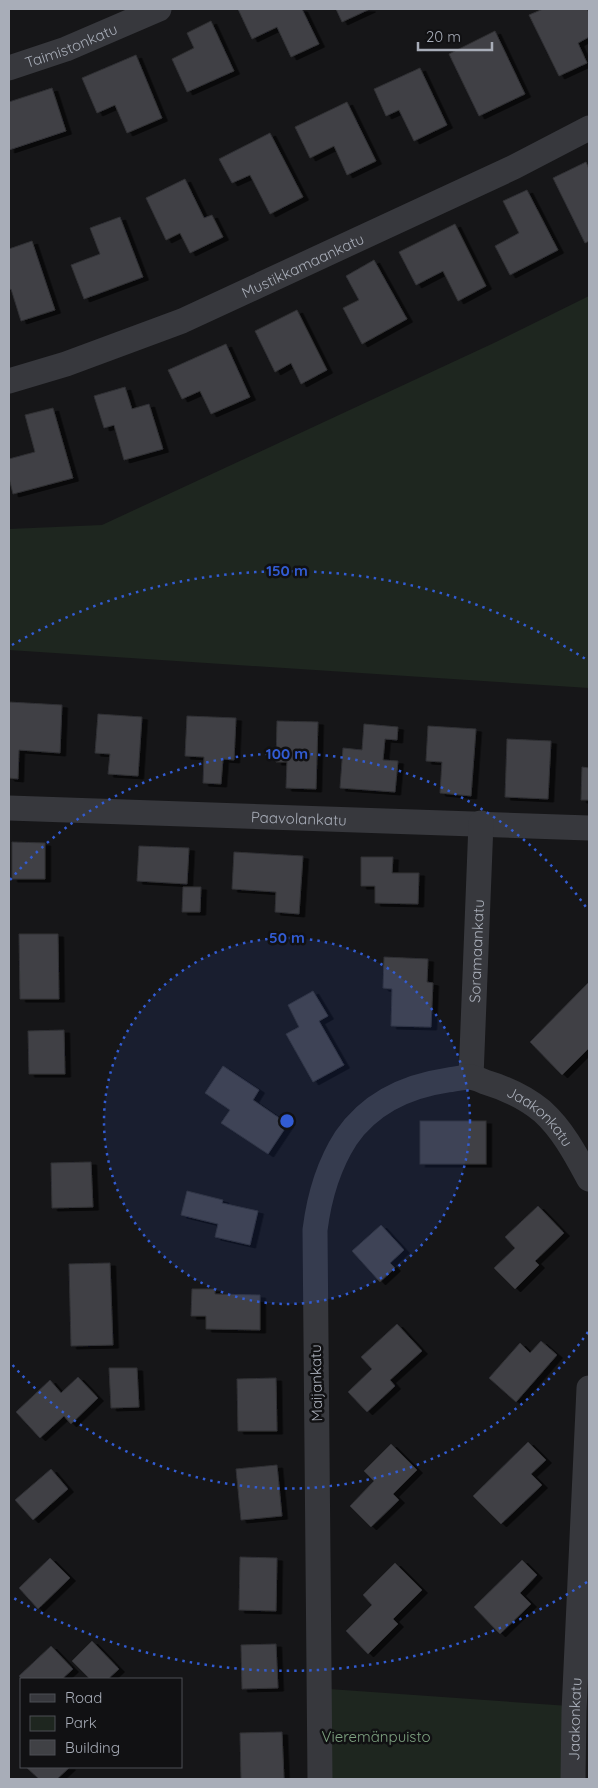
<svg xmlns="http://www.w3.org/2000/svg" width="598" height="1788" viewBox="0 0 598 1788" font-family="Quicksand,sans-serif">
  <style>
    .green { fill: #1e261f }
    .building { fill: #404145; stroke: #303034; filter: url(#shadow) }
    .lines { fill: none; stroke-linecap: round; stroke-linejoin: round }
    .street { stroke: #37383d; stroke-width: 25 }
    .ring { fill: none; stroke: #325cd3; stroke-width: 2.5; stroke-dasharray: 2.5 5 }
    .labels { text-anchor: middle; dominant-baseline: central; stroke-width: 5; stroke-linejoin: round; paint-order: stroke }
    .street-label { font-size: 15px; fill: #a8adb8; stroke: #111113 }
    .park-label { font-size: 15px; fill: #7fa381; stroke: #111113 }
    .centre { fill: #325cd3; stroke: #111113; stroke-width: 2.5 }
    .ring-label { font-size: 15px; text-anchor: middle; font-weight: bold; fill: #325cd3; stroke: #111113; stroke-width: 5; stroke-linejoin: round; paint-order: stroke }
  </style>
  <defs>
    <filter id="shadow"><feDropShadow dx="5.5" dy="3" stdDeviation="0" flood-color="#0009"/></filter>
  </defs>
  <rect width="100%" height="100%" fill="#161618"/>
  <g class="green">
    <polygon points="589,296 589,688 9,650 9,529 102,525 496,342"/>
    <polygon points="329,1689 569,1706 567,1779 330,1779"/>
  </g>
  <g class="building">
    <polygon points="238,9 302,9 319,44 291,57 277,27 252,39"/>
    <polygon points="336,9 370,9 342,22"/>
    <polygon points="543,9 587,9 589,13 589,37 578,43 587,63 559,76 529,15"/>
    <polygon points="211,21 234,71 187,92 172,59 194,48 187,33"/>
    <polygon points="495,31 525,94 479,116 449,54"/>
    <polygon points="136,55 162,118 127,133 115,105 97,113 82,78"/>
    <polygon points="420,68 447,125 414,141 399,110 386,116 374,89"/>
    <polygon points="52,88 66,131 9,150 9,102"/>
    <polygon points="347,102 376,161 347,175 334,146 310,158 295,127"/>
    <polygon points="270,133 303,197 270,214 250,175 232,183 219,159"/>
    <polygon points="586,162 589,169 589,241 585,243 553,178"/>
    <polygon points="185,179 204,218 212,215 223,237 190,253 180,233 166,240 146,198"/>
    <polygon points="527,190 558,250 510,275 495,246 519,233 503,201"/>
    <polygon points="120,217 143,277 84,299 71,265 100,254 90,228"/>
    <polygon points="455,224 486,286 458,301 443,271 416,285 399,252"/>
    <polygon points="32,241 55,310 21,321 11,289 9,290 9,249"/>
    <polygon points="374,260 407,319 362,344 343,308 359,300 346,276"/>
    <polygon points="297,310 327,370 301,384 291,363 275,372 255,331"/>
    <polygon points="226,344 250,397 211,414 200,391 182,399 168,370"/>
    <polygon points="125,387 132,409 149,404 163,449 124,460 114,425 104,428 94,396"/>
    <polygon points="53,408 73,478 13,494 9,478 9,459 35,452 25,415"/>
    <polygon points="9,702 62,705 60,753 19,750 18,779 9,778"/>
    <polygon points="98,714 142,717 138,776 108,774 110,754 95,753"/>
    <polygon points="187,716 236,718 234,760 223,759 221,784 203,783 204,757 185,756"/>
    <polygon points="277,721 318,722 316,789 286,788 287,762 276,762"/>
    <polygon points="364,724 398,727 397,740 385,739 383,760 398,761 395,792 340,788 343,748 362,750"/>
    <polygon points="428,726 476,729 471,796 440,793 442,762 426,761"/>
    <polygon points="507,739 551,741 548,799 505,797"/>
    <polygon points="582,767 589,768 589,800 581,800"/>
    <polygon points="12,842 45,843 45,879 12,879"/>
    <polygon points="139,846 189,848 187,884 137,881"/>
    <polygon points="234,852 303,856 299,914 275,912 276,892 232,889"/>
    <polygon points="361,857 393,857 392,873 419,873 418,904 375,903 375,886 361,886"/>
    <polygon points="183,887 201,887 200,912 182,912"/>
    <polygon points="19,934 58,934 59,999 20,999"/>
    <polygon points="384,957 428,959 427,982 433,983 431,1027 391,1026 392,989 383,988"/>
    <polygon points="589,982 589,1048 562,1075 530,1042"/>
    <polygon points="313,991 328,1016 319,1021 344,1065 313,1082 286,1034 299,1027 288,1005"/>
    <polygon points="64,1030 65,1074 29,1074 28,1031"/>
    <polygon points="223,1066 259,1090 253,1100 288,1124 268,1154 221,1123 230,1110 205,1093"/>
    <rect x="420" y="1121" width="66" height="43"/>
    <polygon points="91,1162 93,1207 52,1208 51,1163"/>
    <polygon points="187,1191 223,1200 222,1203 258,1211 250,1245 215,1237 218,1224 181,1215"/>
    <polygon points="538,1206 564,1233 535,1261 539,1265 515,1289 494,1268 515,1248 505,1237"/>
    <polygon points="381,1225 404,1250 390,1263 395,1268 380,1282 352,1251"/>
    <polygon points="110,1263 113,1345 71,1346 69,1264"/>
    <polygon points="192,1289 215,1289 215,1294 260,1295 260,1330 206,1329 206,1316 191,1316"/>
    <polygon points="397,1324 422,1351 390,1380 395,1386 367,1412 348,1392 372,1369 361,1357"/>
    <polygon points="541,1341 557,1355 516,1402 489,1378 520,1343 530,1353"/>
    <polygon points="109,1368 137,1368 139,1407 111,1408"/>
    <polygon points="78,1377 98,1398 71,1424 64,1416 40,1438 16,1412 50,1380 61,1393"/>
    <polygon points="276,1378 277,1431 238,1431 237,1379"/>
    <polygon points="528,1442 546,1460 531,1474 542,1485 501,1524 473,1496"/>
    <polygon points="391,1444 417,1470 393,1494 399,1500 371,1527 350,1506 374,1481 364,1471"/>
    <polygon points="277,1465 282,1516 241,1520 236,1469"/>
    <polygon points="51,1469 68,1489 33,1520 15,1500"/>
    <polygon points="240,1557 277,1558 276,1611 239,1610"/>
    <polygon points="50,1558 70,1578 38,1609 19,1588"/>
    <polygon points="522,1560 537,1575 520,1593 531,1604 500,1634 474,1607"/>
    <polygon points="395,1563 422,1590 393,1619 398,1624 368,1654 346,1631 372,1605 363,1595"/>
    <polygon points="92,1641 119,1669 108,1679 90,1679 72,1661"/>
    <polygon points="276,1644 278,1688 242,1689 241,1645"/>
    <polygon points="51,1646 73,1669 62,1679 22,1679 19,1676"/>
    <polygon points="282,1732 284,1779 241,1779 240,1733"/>
    <polygon points="26,1767 70,1767 57,1779 39,1779"/>
  </g>
  <g class="lines">
    <g class="street">
      <path id="s1" d="M9 68 66 49 159 9"/>
      <path id="s2" d="M9 381 66 364 182 321 514 167 589 128"/>
      <path id="s3" d="M9 808 589 828"/>
      <path id="s4" d="M471 1077 481 823"/>
      <path id="s5" d="M320 1779 315 1230C319 1198 328 1166 346 1138 370 1103 407 1086 448 1080 455 1079 464 1077 471 1077 475 1078 481 1080 485 1082 505 1088 525 1097 542 1111 563 1130 576 1155 589 1179"/>
      <path id="s6" d="M573 1779 574 1711 589 1388"/>
    </g>
  </g>
  <circle cx="287" cy="1121" r="183" fill="#325cd3" fill-opacity=".12"/>
  <g class="ring">
    <circle cx="287" cy="1121" r="183"/>
    <path d="M588 1332A367 367 0 0 1 10 1362M10 880A367 367 0 0 1 588 910"/>
    <path d="M587 1582A550 550 0 0 1 12 1597M12 645A550 550 0 0 1 587 660"/>
  </g>
  <g class="labels">
    <g class="street-label">
      <text stroke="none"><textPath href="#s1" startOffset="66">Taimistonkatu</textPath></text>
      <text stroke="none"><textPath href="#s2" startOffset="316">Mustikkamaankatu</textPath></text>
      <text stroke="none"><textPath href="#s3" startOffset="290">Paavolankatu</textPath></text>
      <text stroke="none"><textPath href="#s4" startOffset="126">Soramaankatu</textPath></text>
      <text stroke="none"><textPath href="#s5" startOffset="872">Jaakonkatu</textPath></text>
      <text transform="translate(316 1383) rotate(-91)">Maijankatu</text>
      <text stroke="none"><textPath href="#s6" startOffset="60">Jaakonkatu</textPath></text>
    </g>
    <g class="park-label">
      <text x="376" y="1736">Vieremänpuisto</text>
    </g>
  </g>
  <circle cx="287" cy="1121" r="8" class="centre"/>
  <g class="ring-label">
    <text x="287" y="576">150 m</text>
    <text x="287" y="759">100 m</text>
    <text x="287" y="943">50 m</text>
  </g>
  <rect width="598" height="1788" fill="none" stroke="#a8adb8" stroke-width="20"/>
  <rect x="20" y="1678" width="162" height="90" fill="#111113" stroke="#4d4f55"/>
  <rect x="30" y="1694" width="25" height="8" fill="#37383d" stroke="#4d4f55"/>
  <text x="65" y="1703" font-size="15" fill="#a8adb8">Road</text>
  <rect x="30" y="1716" width="25" height="15" fill="#1e261f" stroke="#4d4f55"/>
  <text x="65" y="1728" font-size="15" fill="#a8adb8">Park</text>
  <rect x="30" y="1740" width="25" height="15" fill="#404145" stroke="#4d4f55"/>
  <text x="65" y="1753" font-size="15" fill="#a8adb8">Building</text>
  <path d="M418 42v8h74v-8" fill="none" stroke="#a8adb8" stroke-width="2.5"/>
  <text x="426" y="42" font-size="15" fill="#a8adb8" stroke="#111113" stroke-width="4" paint-order="stroke">20 m</text>
</svg>
